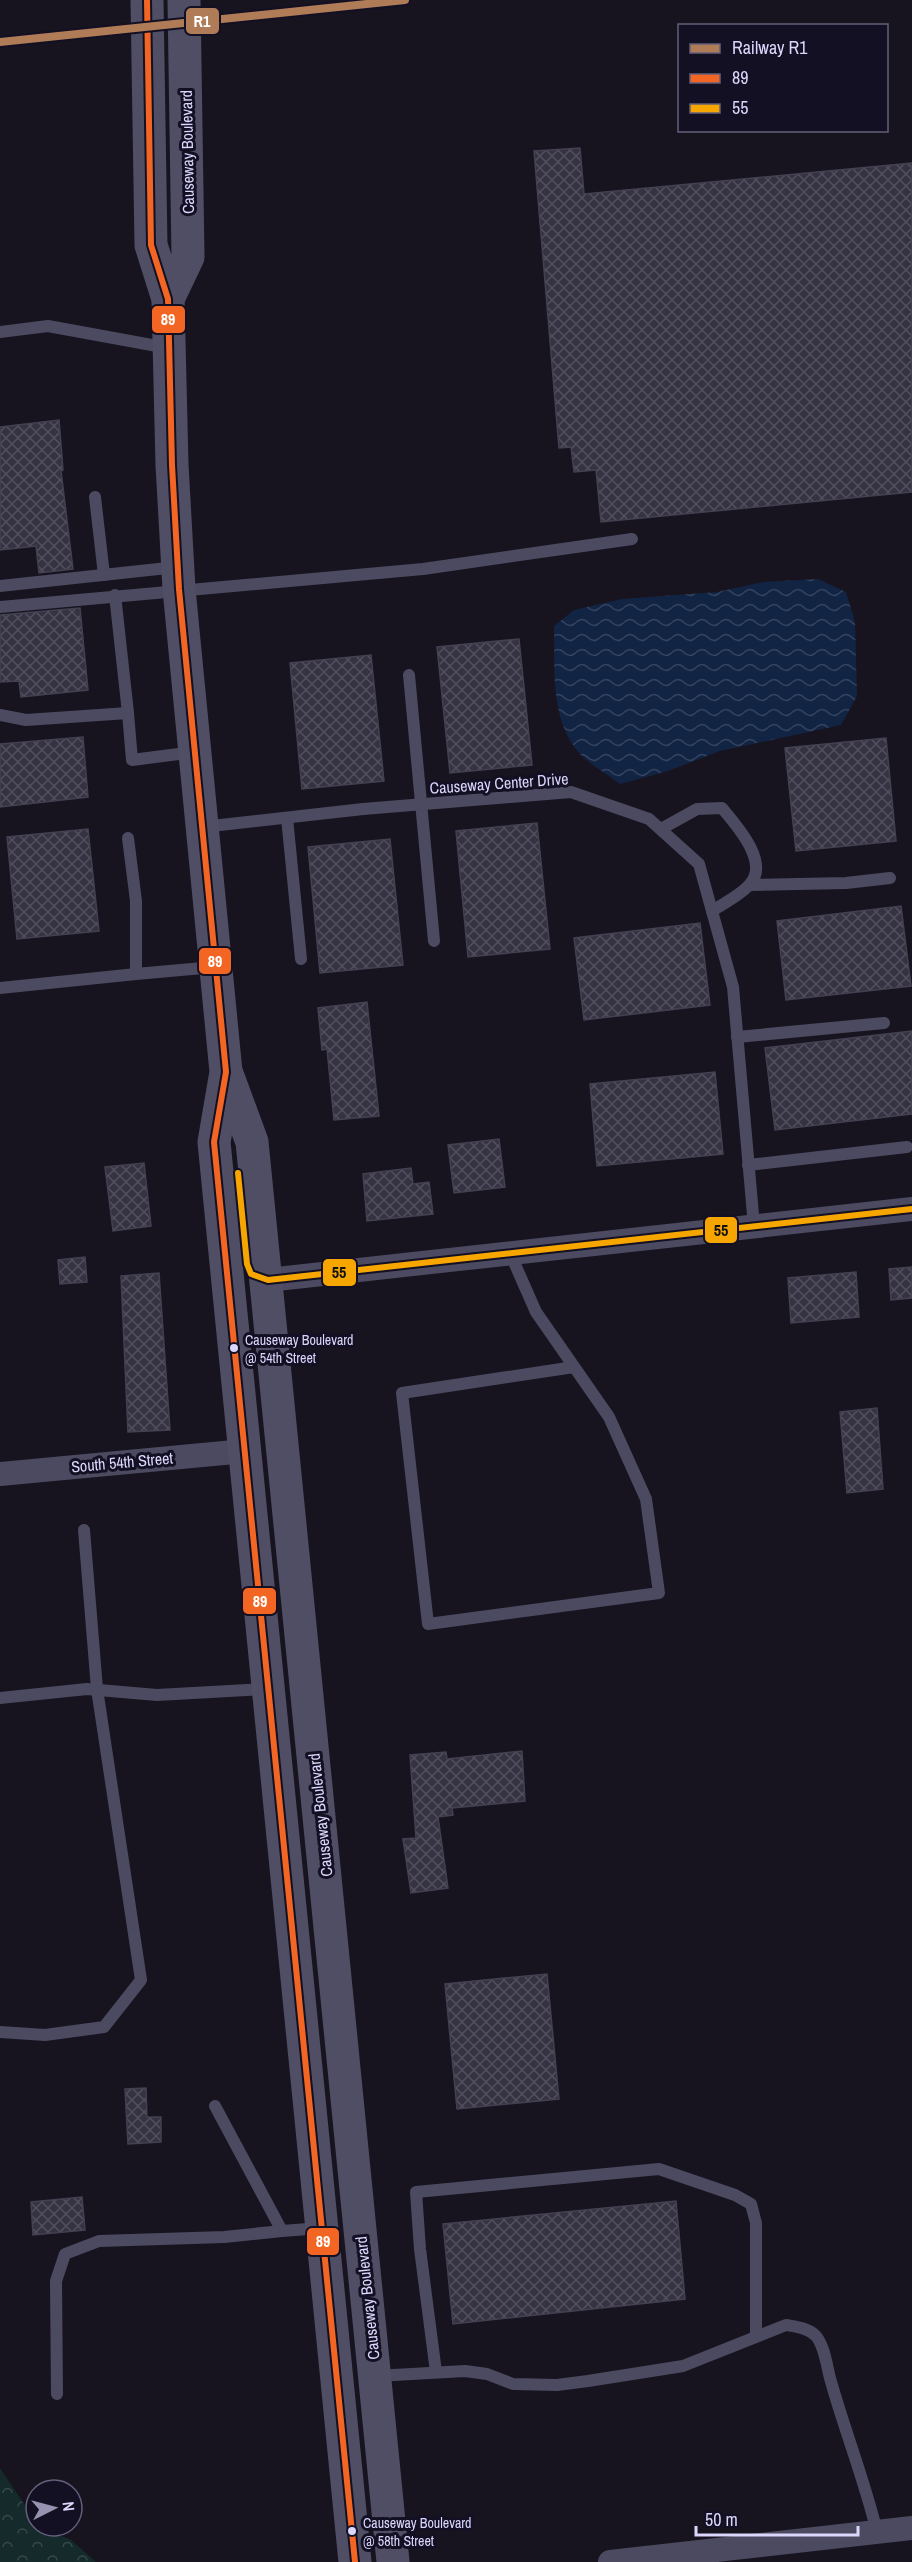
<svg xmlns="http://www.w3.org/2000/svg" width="912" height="2562" viewBox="0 0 912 2562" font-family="'Archivo Narrow',sans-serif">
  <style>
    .forest { fill: url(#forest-crowns) }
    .water { fill: url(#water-waves) }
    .building { fill: url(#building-cross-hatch); stroke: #434052; stroke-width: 1.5 }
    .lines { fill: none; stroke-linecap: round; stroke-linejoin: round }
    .service { stroke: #4b4a60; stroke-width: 12 }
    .minor { stroke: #4b4a60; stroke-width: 24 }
    .secondary { stroke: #4f4e65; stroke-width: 33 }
    .bus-1-casing { stroke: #141024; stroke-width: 10 }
    .bus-2-casing { stroke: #141024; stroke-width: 10 }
    .bus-1 { stroke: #f26522; stroke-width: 6 }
    .bus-2 { stroke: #f7a600; stroke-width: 6 }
    .rail-1-casing { stroke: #141024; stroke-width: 12 }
    .rail-1 { stroke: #b07c57; stroke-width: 8 }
    .bus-dot { fill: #dbd6fc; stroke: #141024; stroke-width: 2 }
    .labels { text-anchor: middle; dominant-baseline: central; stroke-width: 6; stroke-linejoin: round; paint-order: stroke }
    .bus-label { font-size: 14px; fill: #dbd6fc; stroke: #141024; text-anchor: start }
    .street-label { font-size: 16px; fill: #dbd6fc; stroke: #141024 }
    .line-badge { stroke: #141024; stroke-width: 2 }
    .badge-label { font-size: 16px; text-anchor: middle; font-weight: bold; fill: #fff }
    .pale-badge-label { font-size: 16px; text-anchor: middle; font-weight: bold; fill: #111 }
  </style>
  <defs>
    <pattern id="forest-crowns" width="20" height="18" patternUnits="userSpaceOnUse" patternTransform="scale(1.5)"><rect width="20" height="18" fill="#142a2b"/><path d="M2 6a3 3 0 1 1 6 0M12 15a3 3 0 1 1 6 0" fill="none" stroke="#36484b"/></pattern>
    <pattern id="water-waves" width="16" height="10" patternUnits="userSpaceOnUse" patternTransform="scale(1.5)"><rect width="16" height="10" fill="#122443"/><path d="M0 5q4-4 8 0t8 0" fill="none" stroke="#34435f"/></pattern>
    <pattern id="building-cross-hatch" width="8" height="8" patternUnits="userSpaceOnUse" patternTransform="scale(1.5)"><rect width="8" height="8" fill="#353242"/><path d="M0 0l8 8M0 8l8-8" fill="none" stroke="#524f5e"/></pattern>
  </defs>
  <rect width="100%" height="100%" fill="#17141f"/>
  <polygon class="forest" points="0,2468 36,2522 36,2526 71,2540 96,2562 0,2562"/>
  <path class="water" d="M818 579 846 592 855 622 857 696 841 725 720 751 668 771 620 784C608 775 593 766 582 756 549 722 555 669 554 626L574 610 622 599 717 592 763 582Z"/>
  <g class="building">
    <polygon points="580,148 584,194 912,163 912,492 601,522 596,470 574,472 571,447 559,448 534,151"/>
    <polygon points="59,420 63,470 61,471 73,569 39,573 36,546 0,550 0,427"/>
    <polygon points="80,608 88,690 21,697 19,681 0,682 0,615"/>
    <polygon points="519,639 532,765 450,773 437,647"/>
    <polygon points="371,655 384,781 302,789 290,663"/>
    <polygon points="83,737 88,797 0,807 0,744"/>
    <polygon points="886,738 896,841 796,851 785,748"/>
    <polygon points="537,823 550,949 468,957 456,831"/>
    <polygon points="88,829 99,931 17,939 7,837"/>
    <polygon points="390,839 403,965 320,973 308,847"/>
    <polygon points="901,906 911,986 786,1000 777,921"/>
    <polygon points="700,923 710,1005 584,1020 574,938"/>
    <polygon points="367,1002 379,1116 334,1120 327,1049 322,1050 318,1008"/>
    <polygon points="912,1031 912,1114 775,1130 765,1048"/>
    <polygon points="715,1072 723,1154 597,1166 590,1084"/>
    <polygon points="499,1139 505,1187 454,1193 448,1145"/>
    <polygon points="144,1163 151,1226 113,1231 105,1167"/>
    <polygon points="411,1168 413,1184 429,1182 433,1214 367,1221 363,1174"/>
    <polygon points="85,1257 87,1282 60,1284 58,1260"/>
    <polygon points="912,1267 912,1298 891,1300 889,1269"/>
    <polygon points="856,1272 859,1317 791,1323 788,1278"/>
    <polygon points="159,1273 170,1430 128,1432 121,1276"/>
    <polygon points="877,1408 883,1489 847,1493 840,1412"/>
    <polygon points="522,1751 525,1801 452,1808 453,1815 438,1817 448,1888 411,1893 403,1839 416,1838 410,1755 446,1752 447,1759"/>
    <polygon points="547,1974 559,2099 457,2109 445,1984"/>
    <polygon points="146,2088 147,2117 161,2117 161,2142 128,2144 125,2089"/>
    <polygon points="82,2197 85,2230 33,2235 31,2202"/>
    <polygon points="676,2201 685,2299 453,2324 443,2224"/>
  </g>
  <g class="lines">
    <g class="service">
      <polyline points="0,332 48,326 168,348"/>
      <polyline points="95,497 104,575"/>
      <polyline points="0,586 177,567"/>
      <polyline points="115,595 128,713"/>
      <polyline points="0,607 423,569 632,539"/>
      <polyline points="409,675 434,941"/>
      <polyline points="0,715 26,720 128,713 132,760 194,752"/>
      <polyline points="287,818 301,959"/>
      <polyline points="202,827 363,809 571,792 649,819 699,864 733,987 754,1226"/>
      <path d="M661 829 697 809 722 808C736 825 770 862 750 884 741 895 724 903 712 911"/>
      <polyline points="128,838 136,901 136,974 214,967"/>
      <polyline points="750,885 846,883 890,878"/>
      <polyline points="0,988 136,974"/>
      <polyline points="737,1037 884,1023"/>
      <polyline points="748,1165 907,1147"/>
      <polyline points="510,1253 536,1312 609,1417 646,1499 659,1593 428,1624 402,1393 574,1367"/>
      <polyline points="0,1698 87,1689 157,1695 267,1689"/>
      <polyline points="0,2032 45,2035 104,2027 141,1980 97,1689 84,1530"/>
      <polyline points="215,2106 282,2231 321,2228"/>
      <polyline points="436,2372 420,2249 416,2192 659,2169 735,2195 751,2204 756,2223 756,2335"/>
      <path d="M376 2376 465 2371 487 2374 513 2384 557 2385 588 2381 683 2366 786 2325C797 2327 808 2328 816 2336 826 2348 827 2371 832 2385 846 2434 865 2482 877 2532"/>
      <polyline points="57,2394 56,2281 65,2254 99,2241 224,2237 282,2231"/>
    </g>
    <g class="minor">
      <polyline points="268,1280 912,1209"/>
      <polyline points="0,1474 245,1451"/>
      <polyline points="610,2562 912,2528"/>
    </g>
    <g class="secondary">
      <polyline points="147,0 151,245 168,299 172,465 179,589 226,1072 214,1142 355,2562"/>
      <polyline points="168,299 188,257 184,0"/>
      <polyline points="227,1074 252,1142 393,2562"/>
    </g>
    <g class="bus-1-casing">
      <polyline id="bus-1" points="147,0 151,245 168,299 172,465 179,589 226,1072 214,1142 355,2562"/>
    </g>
    <g class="bus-2-casing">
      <polyline id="bus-2" points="238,1173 247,1264 251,1274 268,1280 912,1209"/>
    </g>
    <use href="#bus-1" class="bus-1"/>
    <use href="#bus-2" class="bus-2"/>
    <g class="rail-1-casing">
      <polyline id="rail-1" points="0,42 405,0"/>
    </g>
    <use href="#rail-1" class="rail-1"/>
  </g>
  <g class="bus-dot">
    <circle cx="234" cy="1348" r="5"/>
    <circle cx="352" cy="2531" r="5"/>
  </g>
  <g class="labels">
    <g class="bus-label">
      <text x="245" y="1340">Causeway Boulevard<tspan x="245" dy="18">@ 54th Street</tspan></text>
      <text x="363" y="2523">Causeway Boulevard<tspan x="363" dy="18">@ 58th Street</tspan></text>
    </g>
    <g class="street-label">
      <text transform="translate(187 152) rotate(-91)">Causeway Boulevard</text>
      <text transform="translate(499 783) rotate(-4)">Causeway Center Drive</text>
      <text transform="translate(122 1462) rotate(-5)">South 54th Street</text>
      <text transform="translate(320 1815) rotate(-96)">Causeway Boulevard</text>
      <text transform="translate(367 2298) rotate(-96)">Causeway Boulevard</text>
    </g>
  </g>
  <g class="line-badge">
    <rect x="185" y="7" width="35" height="28" rx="6" fill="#b07c57"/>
    <rect x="151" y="305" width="35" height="29" rx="6" fill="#f26522"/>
    <rect x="198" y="947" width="34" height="28" rx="6" fill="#f26522"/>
    <rect x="704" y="1216" width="34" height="28" rx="6" fill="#f7a600"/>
    <rect x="322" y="1258" width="35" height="29" rx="6" fill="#f7a600"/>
    <rect x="242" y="1587" width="35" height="28" rx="6" fill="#f26522"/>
    <rect x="306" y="2227" width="34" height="29" rx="6" fill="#f26522"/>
  </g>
  <g class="badge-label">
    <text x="202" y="27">R1</text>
    <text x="168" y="325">89</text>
    <text x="215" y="967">89</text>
    <text x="260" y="1607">89</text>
    <text x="323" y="2247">89</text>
  </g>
  <g class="pale-badge-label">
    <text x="721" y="1236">55</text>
    <text x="339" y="1278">55</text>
  </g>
  <rect x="678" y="24" width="210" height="108" fill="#141024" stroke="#645f7a" stroke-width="1.5"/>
  <rect x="690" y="44" width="30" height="9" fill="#b07c57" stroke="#645f7a" stroke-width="1.5"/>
  <text x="732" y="54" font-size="18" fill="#dbd6fc">Railway R1</text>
  <rect x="690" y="74" width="30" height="9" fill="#f26522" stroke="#645f7a" stroke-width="1.5"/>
  <text x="732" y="84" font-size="18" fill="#dbd6fc">89</text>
  <rect x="690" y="104" width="30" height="9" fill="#f7a600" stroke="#645f7a" stroke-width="1.5"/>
  <text x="732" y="114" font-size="18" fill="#dbd6fc">55</text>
  <g transform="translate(54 2508) rotate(84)"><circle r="28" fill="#141024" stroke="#645f7a" stroke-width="1.5"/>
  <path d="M0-4.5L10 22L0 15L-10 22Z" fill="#9692af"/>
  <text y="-9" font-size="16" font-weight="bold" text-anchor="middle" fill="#dbd6fc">N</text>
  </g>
  <path d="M696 2526v9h162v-9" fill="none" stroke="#dbd6fc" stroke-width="3"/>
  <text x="705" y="2526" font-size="18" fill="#dbd6fc" stroke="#141024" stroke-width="4.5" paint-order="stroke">50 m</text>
</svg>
